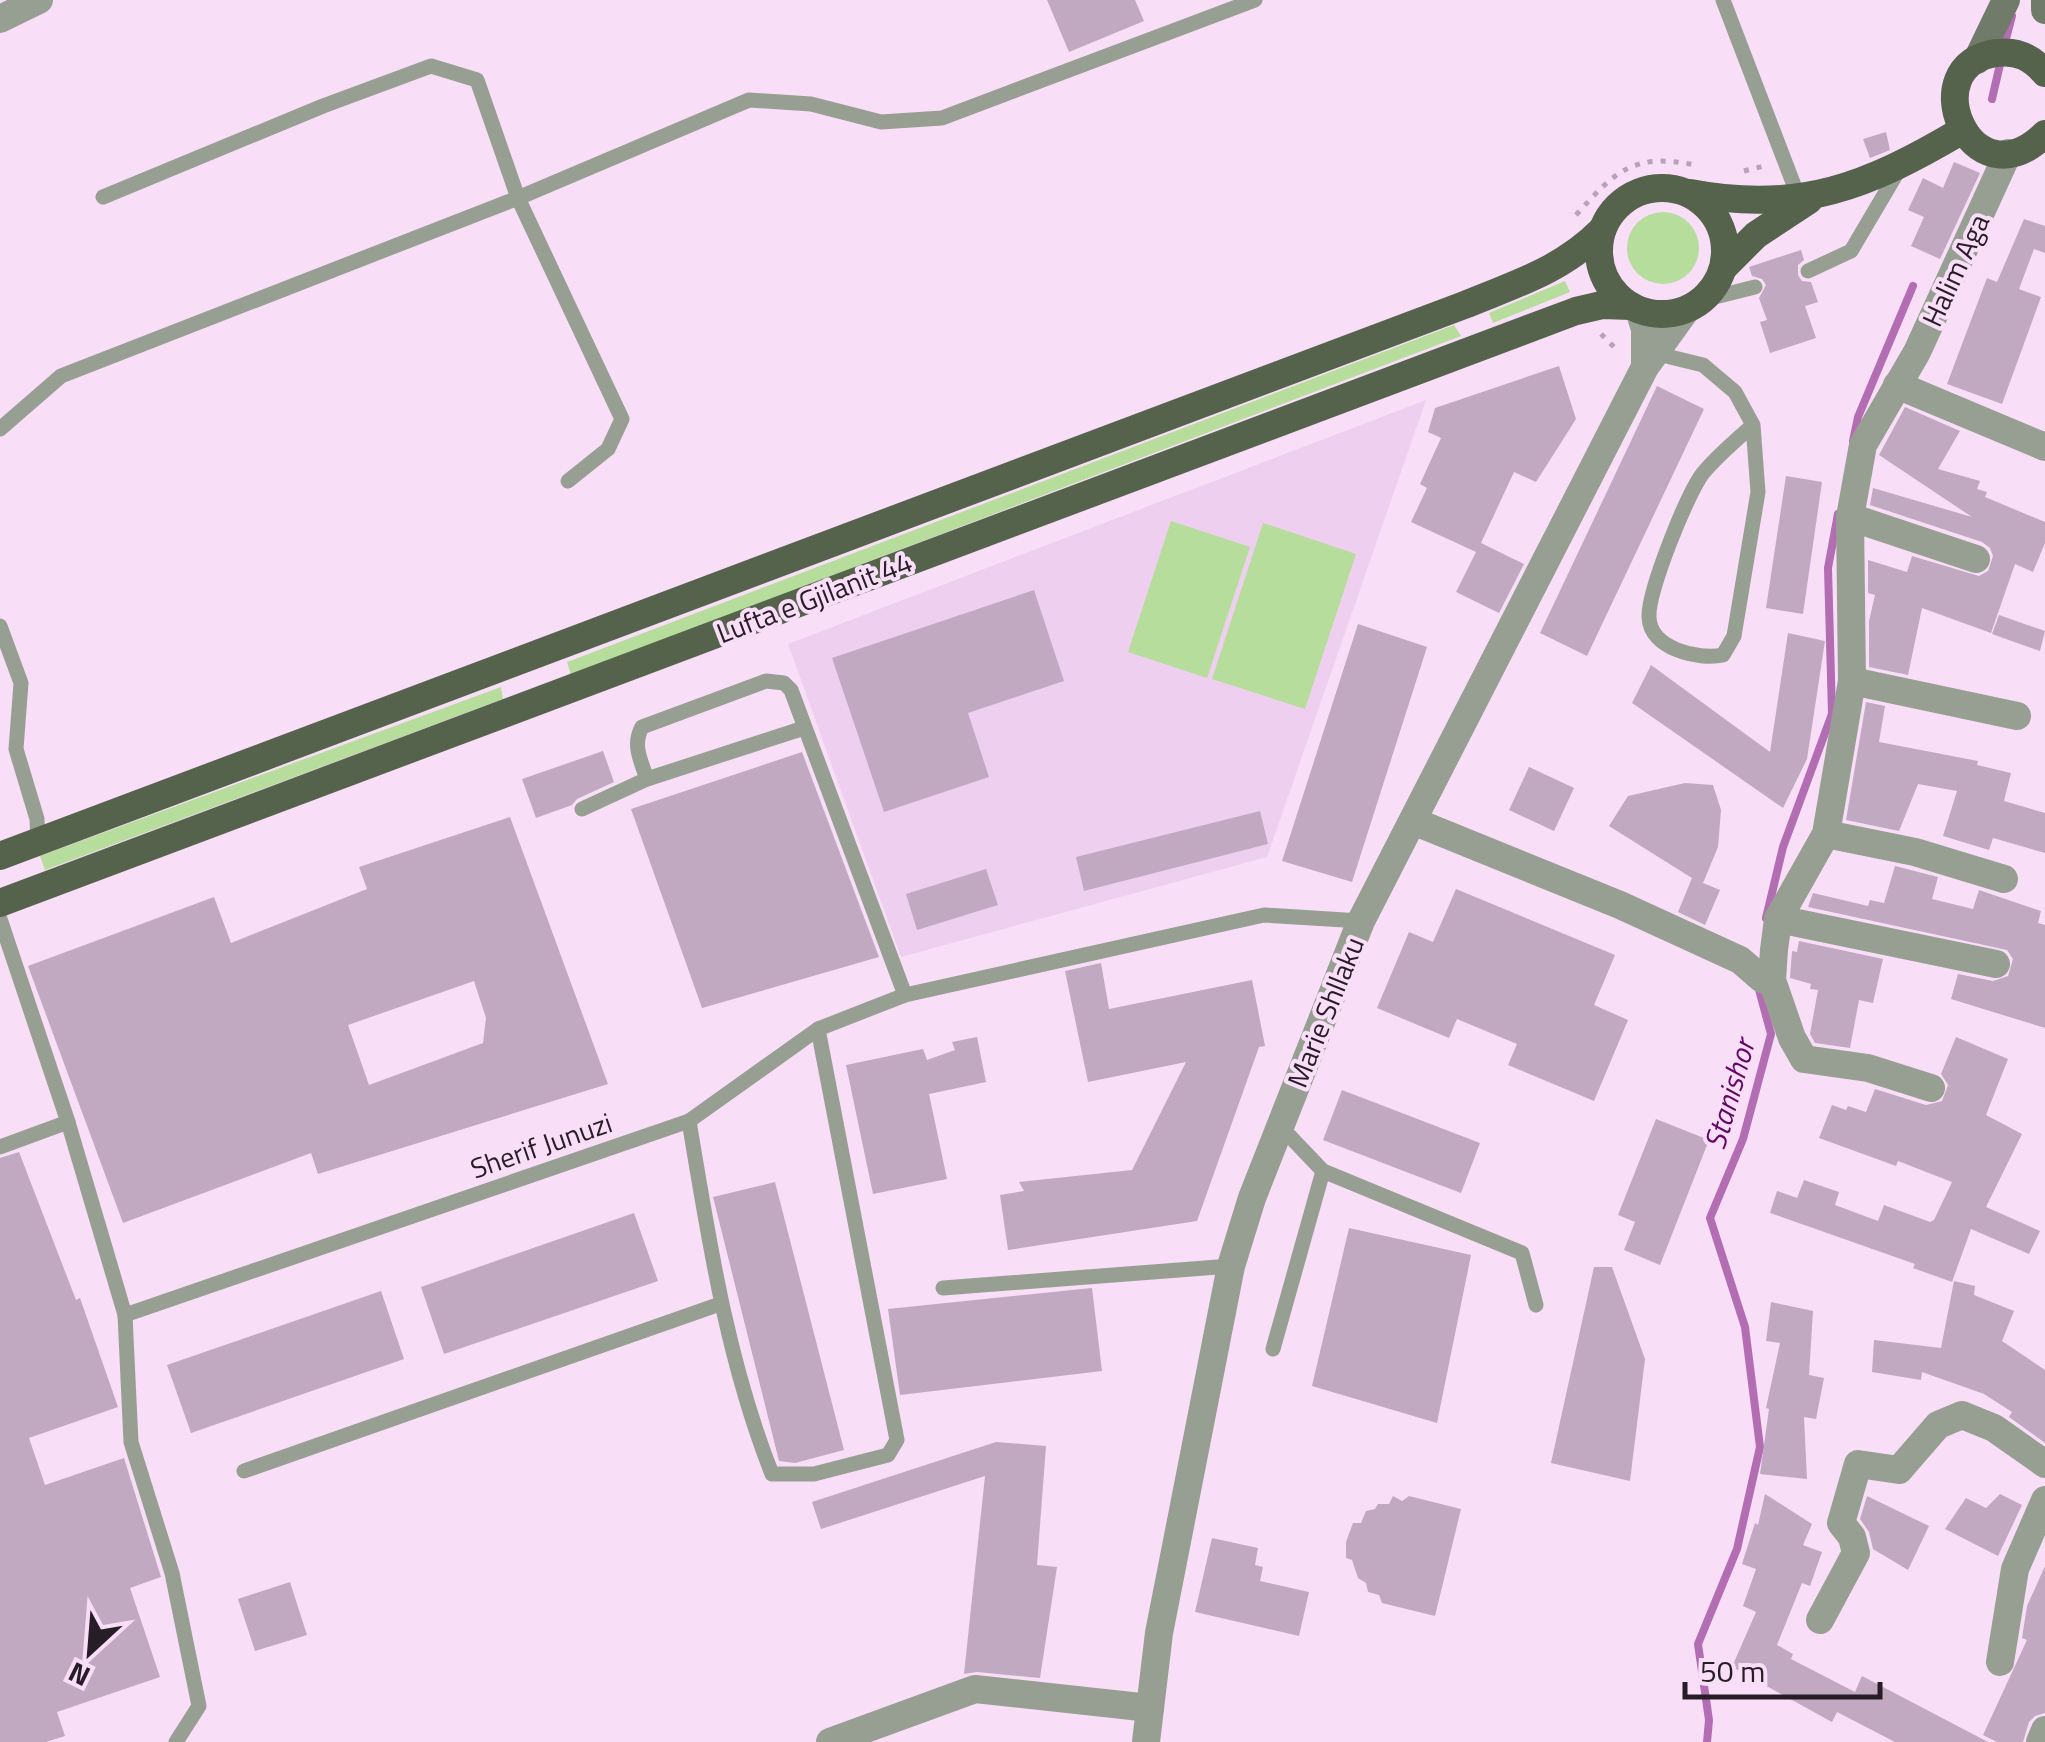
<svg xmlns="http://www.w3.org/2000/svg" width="2045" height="1742" viewBox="0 0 2045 1742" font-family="'Titillium Web',sans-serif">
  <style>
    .built { fill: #efcfef }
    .green { fill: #b6dd9c }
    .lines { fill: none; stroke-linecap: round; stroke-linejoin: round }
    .stream { stroke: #b26db3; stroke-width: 8 }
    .building { fill: #c2a9c2; fill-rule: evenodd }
    .path { stroke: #b8a2b7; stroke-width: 5; stroke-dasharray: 5 8; stroke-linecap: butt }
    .service { stroke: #979f92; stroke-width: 15 }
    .minor { stroke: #979f92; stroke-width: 28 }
    .tertiary { stroke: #979f92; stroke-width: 28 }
    .secondary { stroke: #707b69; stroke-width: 28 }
    .primary { stroke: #55624c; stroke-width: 28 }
    .labels { text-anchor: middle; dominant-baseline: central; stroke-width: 8; stroke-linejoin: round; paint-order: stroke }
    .street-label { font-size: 28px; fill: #271d27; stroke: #f9def8 }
    .water-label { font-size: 30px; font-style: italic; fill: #630867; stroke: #f9def8 }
  </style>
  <rect width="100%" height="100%" fill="#f9def8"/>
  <polygon class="built" points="1426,400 1267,857 901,957 788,644"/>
  <g class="green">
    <circle cx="1663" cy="248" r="36"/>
    <polygon points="1565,281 1570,292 1493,323 1489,313"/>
    <polygon points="1454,325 1461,336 571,675 567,662"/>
    <polygon points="1171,521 1250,547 1207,678 1128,652"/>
    <polygon points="1263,523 1356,554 1305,709 1212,679"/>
    <polygon points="501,687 503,699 45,870 40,856"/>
  </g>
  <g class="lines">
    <g class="stream">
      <polyline points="2004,46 2012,16"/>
      <polyline points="1992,99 2001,60"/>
      <polyline points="1853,441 1858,417 1913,286"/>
      <polyline points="1766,918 1783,847 1832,714 1828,568 1838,514"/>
      <polyline points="1707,1742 1709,1720 1698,1644 1737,1549 1760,1447 1745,1327 1710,1218 1743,1139 1771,1034 1758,986"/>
    </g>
  </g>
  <g class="building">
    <polygon points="1047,0 1135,0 1144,21 1069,52"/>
    <polygon points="1886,132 1890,150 1870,158 1863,139"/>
    <polygon points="1954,162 1980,173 1940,259 1911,246 1924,217 1908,210 1923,178 1943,188"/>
    <polygon points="2024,219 2045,226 2045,253 2034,249 2019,289 2041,297 2002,404 1947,384 1987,278 1997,282"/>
    <polygon points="1801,250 1804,260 1798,265 1798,275 1802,281 1811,282 1818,302 1805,306 1816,338 1770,353 1760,322 1767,320 1759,298 1766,285 1762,279 1752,276 1749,267"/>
    <polygon points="1559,366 1576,419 1536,482 1514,472 1481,543 1524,564 1499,613 1456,592 1476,552 1411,522 1427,488 1420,484 1441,438 1428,432 1435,408"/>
    <polygon points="1657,386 1704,409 1587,656 1540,633"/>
    <polygon points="1905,407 1960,431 1938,469 1980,481 1977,489 1987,492 1985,497 2045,522 2045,543 2033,572 2015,564 1991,633 1922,608 1908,675 1869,667 1869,621 1875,595 1868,593 1868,560 1907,572 1912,556 1979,576 1988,571 1993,556 1990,548 1982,542 1870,505 1873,488 1972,517 1879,455"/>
    <polygon points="1786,476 1822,482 1803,614 1766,608"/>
    <polygon points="1034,590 1064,681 968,713 989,777 884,812 832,658"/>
    <polygon points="1999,615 2045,631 2040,651 1992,634"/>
    <polygon points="1358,624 1427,647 1352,882 1282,861"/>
    <polygon points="1788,633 1825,641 1807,759 1783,808 1632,703 1651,665 1770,752"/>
    <polygon points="1866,702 1885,706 1879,742 1978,761 1977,765 2011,773 2004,801 2045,813 2045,853 1993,838 1989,850 1943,836 1957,791 1918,784 1899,831 1846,820"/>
    <polygon points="603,751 614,782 577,799 572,805 536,818 522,779"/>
    <polygon points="802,752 879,957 702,1008 631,809"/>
    <polygon points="1529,767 1574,788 1554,831 1509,810"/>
    <polygon points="1685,783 1713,785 1721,810 1718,847 1703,883 1720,890 1705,925 1678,912 1692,878 1695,880 1609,826 1628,796"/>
    <polygon points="1260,811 1268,844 1084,891 1076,857"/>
    <path d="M510 817 608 1084 318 1174 311 1153 123 1223 28 966 214 897 231 943 367 889 359 867ZM474 981 486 1018 483 1043 369 1085 348 1025Z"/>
    <polygon points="1895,866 1938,877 1932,899 1973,909 1979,890 2041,911 2038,923 2045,925 2045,1028 1951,999 1958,974 1993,981 2008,976 2013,959 2007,950 1808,907 1813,893 1868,906 1870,900 1884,903"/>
    <polygon points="986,869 998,905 917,930 906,894"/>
    <polygon points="1456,889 1615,955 1594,1005 1628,1020 1594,1101 1508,1065 1517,1044 1457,1019 1449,1038 1377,1008 1409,932 1433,942"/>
    <polygon points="1799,941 1883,959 1873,1003 1859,1000 1850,1048 1815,1043 1810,1034 1818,990 1810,989 1811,984 1790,978 1792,951 1797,952"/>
    <polygon points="1101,963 1109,1009 1252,980 1265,1046 1259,1047 1197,1221 1008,1250 1000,1195 1024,1191 1019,1182 1132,1170 1186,1062 1088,1082 1065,971"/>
    <polygon points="977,1037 986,1082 929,1094 947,1179 873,1194 846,1065 923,1049 927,1060 955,1050 952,1042"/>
    <polygon points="1956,1037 2008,1059 1986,1115 2022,1134 1986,1207 2040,1231 2029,1254 1971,1229 1952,1282 1913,1268 1915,1264 1770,1213 1777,1191 1797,1198 1804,1180 1839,1192 1835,1205 1878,1221 1884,1205 1930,1222 1934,1220 1952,1182 1898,1161 1896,1166 1819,1138 1832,1105 1846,1110 1848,1106 1866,1112 1875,1089 1926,1105 1942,1101 1948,1085 1941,1074"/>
    <polygon points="1342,1090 1480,1143 1461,1193 1323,1140"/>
    <polygon points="1656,1119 1709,1140 1660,1265 1624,1250 1635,1222 1618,1215"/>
    <polygon points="19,1152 76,1300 80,1298 118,1407 29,1438 45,1485 124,1458 161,1577 130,1588 160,1677 57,1712 65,1736 46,1742 0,1742 0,1158"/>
    <polygon points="775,1182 844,1450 795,1463 779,1461 713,1197"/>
    <polygon points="634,1213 658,1281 444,1354 421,1287"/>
    <polygon points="1349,1228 1471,1255 1437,1423 1312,1386"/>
    <polygon points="1594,1267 1612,1267 1645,1359 1630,1481 1551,1463"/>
    <polygon points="1954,1281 1975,1286 1974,1295 2014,1311 2002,1341 2045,1370 2045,1443 2009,1417 2012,1412 1984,1394 1922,1372 1921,1380 1872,1372 1874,1340 1941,1348"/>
    <polygon points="1092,1288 1102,1371 900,1395 888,1309"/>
    <polygon points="381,1291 404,1359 191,1433 167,1365"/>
    <polygon points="1771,1302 1813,1311 1809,1375 1824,1378 1816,1419 1804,1417 1807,1479 1760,1474 1769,1409 1766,1408 1780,1343 1766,1341"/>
    <polygon points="996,1442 1046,1446 1037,1565 1057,1567 1040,1678 977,1672 964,1674 985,1476 821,1529 812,1502"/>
    <polygon points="1765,1494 1812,1524 1803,1545 1822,1552 1810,1586 1802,1583 1777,1645 1793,1654 1791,1659 1855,1692 1862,1676 1988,1742 1895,1742 1837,1712 1832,1722 1732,1667 1756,1612 1743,1606 1756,1569 1742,1564 1755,1523 1758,1525"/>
    <polygon points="2000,1494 2022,1505 1998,1556 1945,1529 1966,1498 1986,1508"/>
    <polygon points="1393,1496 1402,1501 1409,1496 1461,1509 1435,1616 1382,1603 1379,1595 1368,1592 1366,1583 1358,1578 1352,1560 1346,1558 1346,1542 1353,1523 1361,1523 1366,1511 1375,1509 1378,1504 1389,1504"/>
    <polygon points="1867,1496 1929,1526 1908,1570 1873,1549 1869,1532 1860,1519"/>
    <polygon points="1212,1538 1258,1548 1255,1565 1263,1567 1260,1581 1309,1592 1299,1636 1195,1612"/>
    <polygon points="2045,1566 2045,1713 2035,1716 2029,1722 2023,1742 1997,1742 1983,1735 2027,1640 2022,1638 2027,1606"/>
    <polygon points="290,1582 307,1635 255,1651 238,1599"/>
  </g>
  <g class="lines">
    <g class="path">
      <polyline points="1744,171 1768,165"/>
      <path d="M1576 215C1615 172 1632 152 1695 165"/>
      <polyline points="1601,334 1617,350"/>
    </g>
    <g class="service">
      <polyline points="1723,0 1800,201"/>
      <polyline points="103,197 323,106 431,66 477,80 518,198 622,419 608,449 568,481"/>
      <polyline points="1808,271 1851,251 1900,168"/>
      <polyline points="1703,300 1755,287"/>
      <path d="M1654 353 1703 365 1735 392 1753 425 1758 492 1734 636 1723 655C1698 660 1650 649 1649 617 1648 591 1687 494 1703 473 1718 455 1736 440 1753 425"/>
      <polyline points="0,429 61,376 518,198 749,100 811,104 881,122 942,118 1255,0"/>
      <polyline points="0,626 21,683 16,749 37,819 38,843"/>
      <path d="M647 779C641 761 632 745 642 727L766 681 784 683 791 690 905 995"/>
      <polyline points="582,809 647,779 804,728"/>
      <polyline points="0,919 68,1122 125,1315 131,1442 172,1573 199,1706 176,1742"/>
      <path d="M689 1121C709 1241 727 1360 772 1474H814L888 1455 897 1440 818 1029"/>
      <polyline points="1280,1126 1323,1171 1522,1253 1536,1305"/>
      <polyline points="0,1147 68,1122"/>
      <polyline points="943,1288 1231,1266"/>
      <polyline points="125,1315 689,1121 818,1029 905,995 1264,915 1361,921"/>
      <polyline points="1273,1349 1323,1171"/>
      <polyline points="244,1471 720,1304"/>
    </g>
    <g class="minor">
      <polyline points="0,19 39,0"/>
      <polyline points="1897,385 2045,447"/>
      <polyline points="1850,517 1976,559"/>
      <polyline points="1852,681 2017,716"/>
      <polyline points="1413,821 1620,905 1740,960 1762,979 1772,980"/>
      <polyline points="1826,834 1915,852 2004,879"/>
      <polyline points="1778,919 1996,964"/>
      <polyline points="1931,1088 1868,1068 1804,1059 1792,1038 1772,980 1774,950 1778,919 1826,834 1852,681 1850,517 1863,445 1917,352 2008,153"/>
      <polyline points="1820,1620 1856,1553 1852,1537 1841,1523 1858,1464 1899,1470 1938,1425 1962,1415 1994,1428 2045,1464"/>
      <polyline points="2000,1662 2015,1569 2045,1500"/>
      <polyline points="830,1742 975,1689 1150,1708"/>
      <polyline points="2040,1742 2045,1730"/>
    </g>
    <g class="tertiary">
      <polyline points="1639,310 1645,329 1645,366"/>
      <polyline points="1146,1742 1159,1633 1231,1266 1252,1198 1361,921 1645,367 1686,310"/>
    </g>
    <g class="secondary">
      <polyline points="2045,0 2045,10"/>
      <polyline points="1977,60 2006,0"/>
    </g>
    <g class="primary">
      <path d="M2045 73C2032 58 2017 50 1997 53 1912 63 1970 207 2045 134"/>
      <circle cx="1662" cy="251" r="63"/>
      <path d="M1690 193C1800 214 1868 186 1961 131"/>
      <polyline points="1724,267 1756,235 1809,200"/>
      <path d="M0 856 1467 304C1518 283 1562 270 1602 230"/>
      <polyline points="0,903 1576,311 1602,305 1631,306"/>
    </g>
  </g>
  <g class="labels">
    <g class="street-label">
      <text transform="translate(1955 270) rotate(-65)">Halim Aga</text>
      <text transform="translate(814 597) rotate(-21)">Lufta e Gjilanit 44</text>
      <text transform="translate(1325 1012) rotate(-68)">Marie Shllaku</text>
      <text transform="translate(541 1145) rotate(-19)">Sherif Junuzi</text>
    </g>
    <g class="water-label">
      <text transform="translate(1729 1094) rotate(-74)">Stanishor</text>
    </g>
  </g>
  <g transform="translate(90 1652) rotate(206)" stroke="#f9def8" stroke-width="8" paint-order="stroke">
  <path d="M0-8L18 38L0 25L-18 38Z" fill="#271d27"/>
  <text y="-15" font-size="28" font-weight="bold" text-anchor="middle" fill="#271d27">N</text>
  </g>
  <path d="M1685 1682v15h195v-15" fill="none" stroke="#271d27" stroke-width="5"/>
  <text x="1700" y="1682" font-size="30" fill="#271d27" stroke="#f9def8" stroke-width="8" paint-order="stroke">50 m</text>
</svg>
